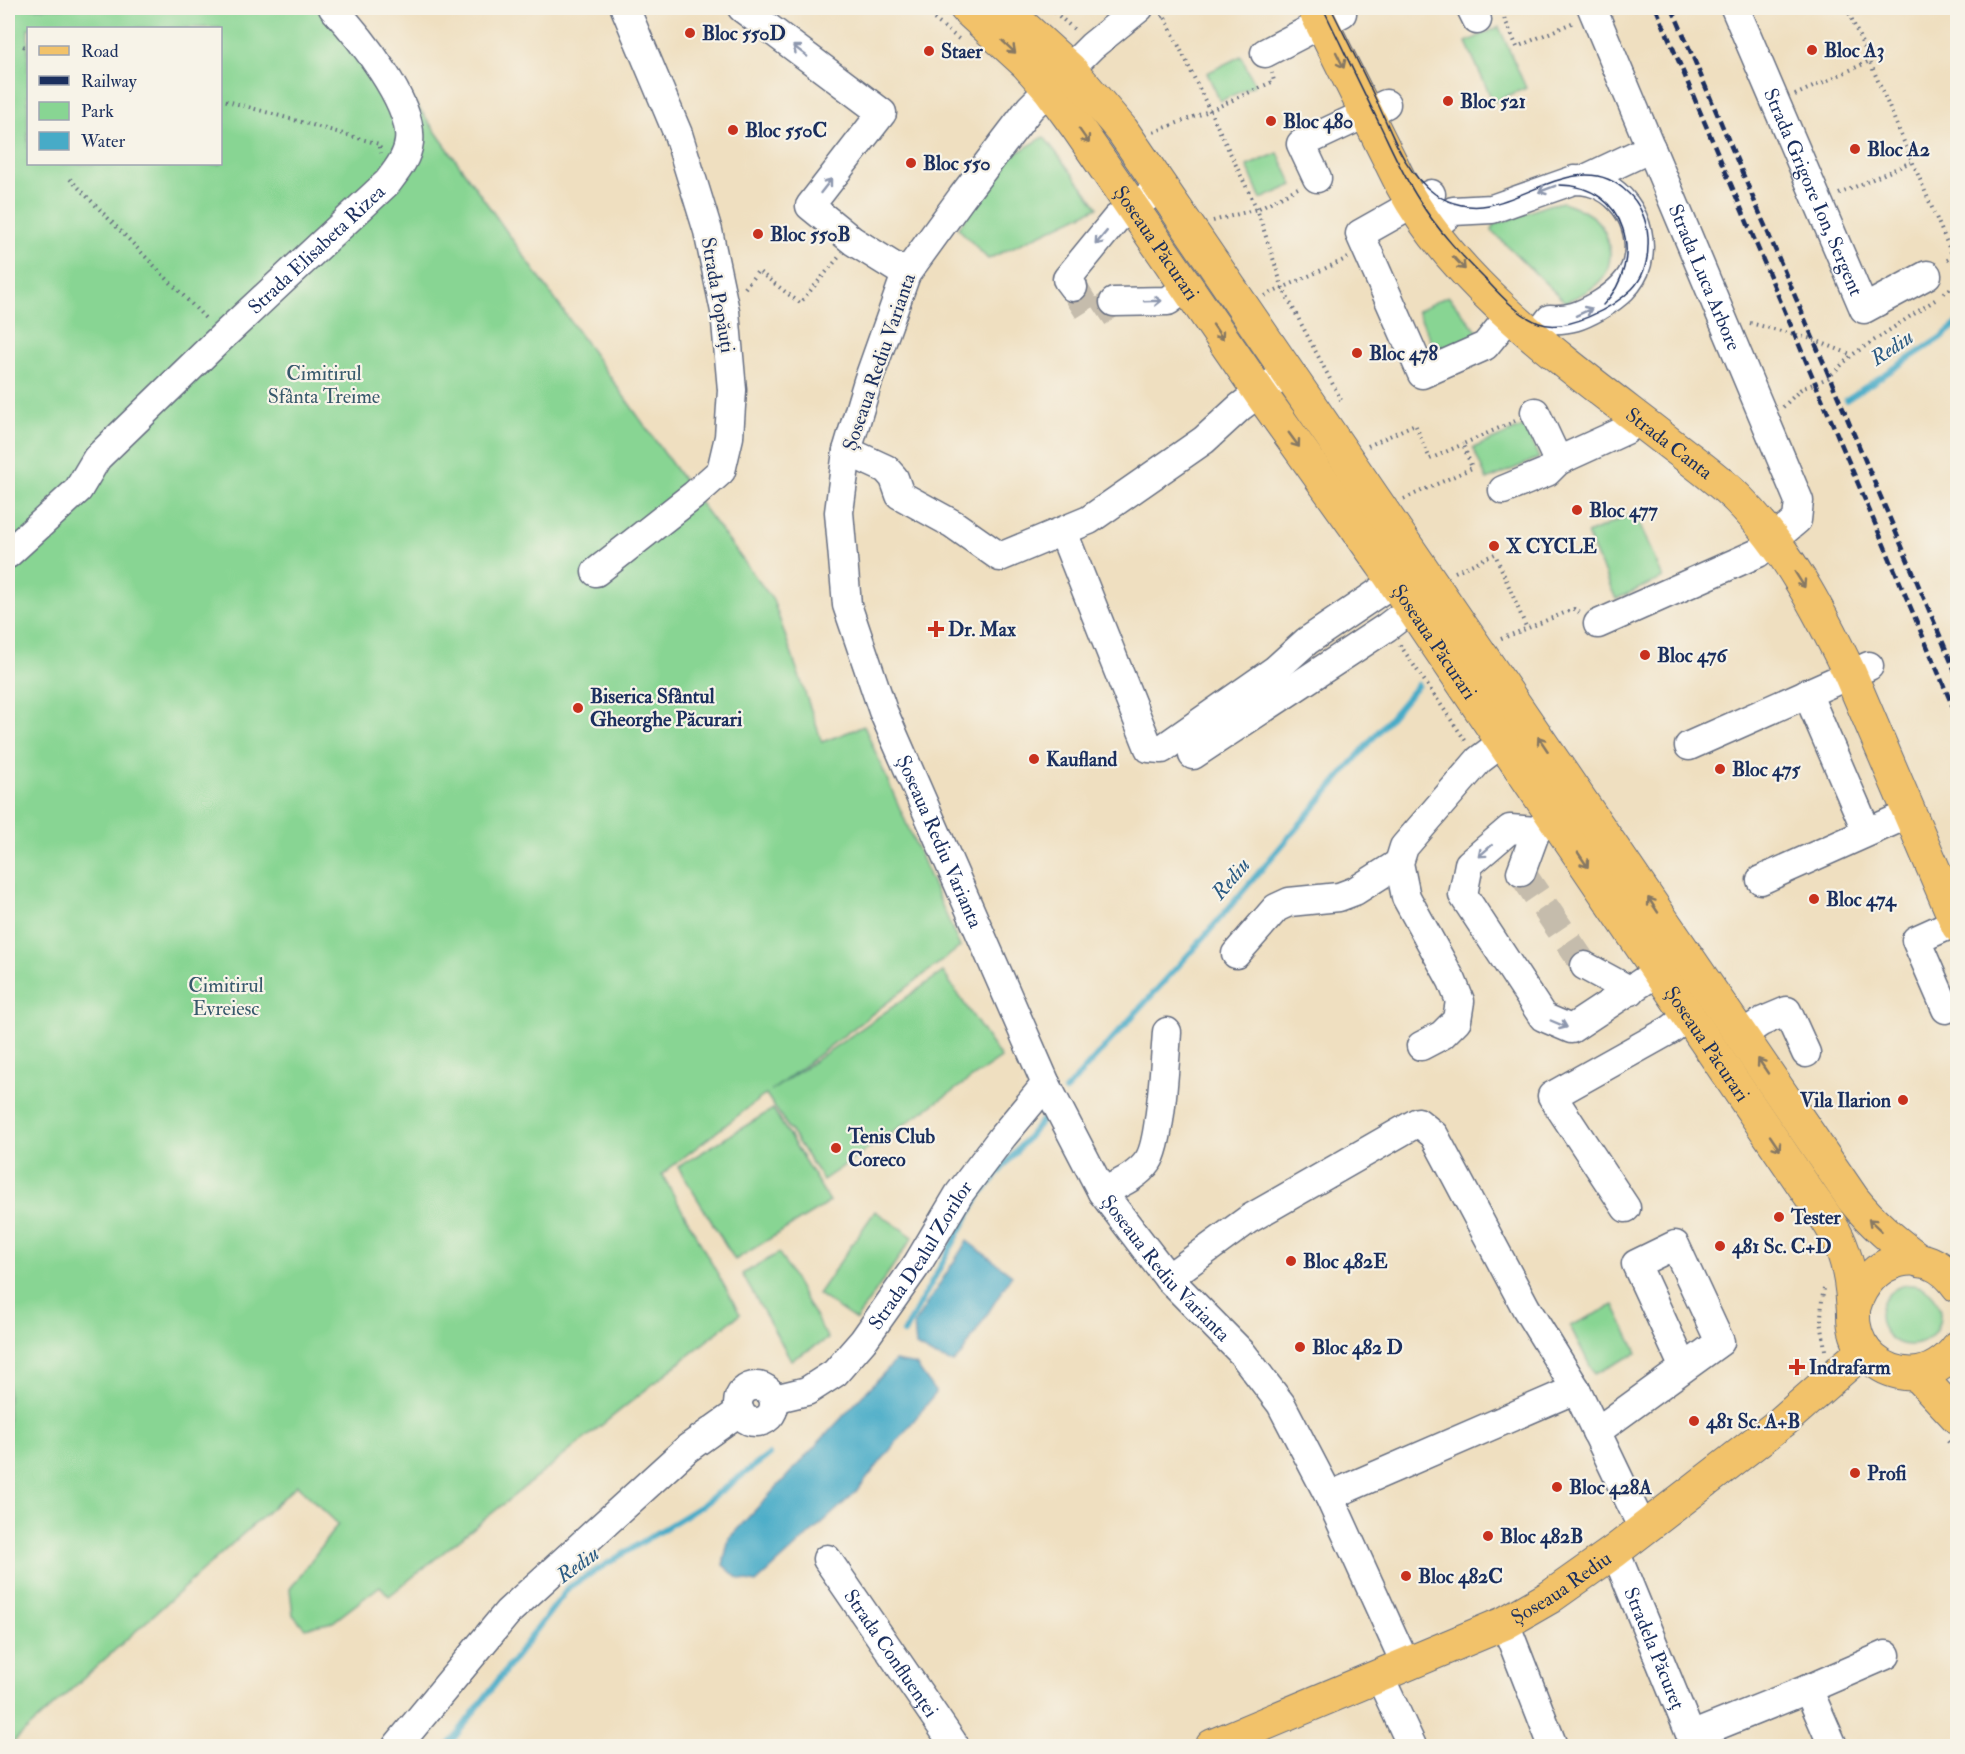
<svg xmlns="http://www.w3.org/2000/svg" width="1965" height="1754" viewBox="0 0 1965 1754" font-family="'IM FELL Double Pica',serif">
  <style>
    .green { fill: #88d593; stroke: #528278; stroke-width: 1.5; fill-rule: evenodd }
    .water { fill: #47abc7; stroke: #316d92; stroke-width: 1.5 }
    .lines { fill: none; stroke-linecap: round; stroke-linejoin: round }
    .stream { stroke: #47abc7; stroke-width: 6 }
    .minor-tunnel { stroke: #c5bcac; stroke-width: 28; stroke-dasharray: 28 14; stroke-linecap: butt }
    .minor-casing { stroke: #656d80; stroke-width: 31 }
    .major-casing { stroke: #656d80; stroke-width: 35 }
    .path { stroke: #656d80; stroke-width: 4; stroke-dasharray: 1.5 4.5; stroke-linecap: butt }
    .minor { stroke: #fff; stroke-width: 28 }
    .major { stroke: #f2c26a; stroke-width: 33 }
    .tram { stroke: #1b2f5e; stroke-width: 1.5 }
    .rail { stroke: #1b2f5e; stroke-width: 4.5; stroke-dasharray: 9 4.5; stroke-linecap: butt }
    .oneway { stroke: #867864 }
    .oneway2 { stroke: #8d97ae }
    .poi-dot { fill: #c8321e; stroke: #f7f3e8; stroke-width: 2 }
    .labels { text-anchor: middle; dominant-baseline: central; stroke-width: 4.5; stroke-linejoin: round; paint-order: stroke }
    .poi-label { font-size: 20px; font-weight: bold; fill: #1b2f5e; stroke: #f7f3e8; text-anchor: start }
    .street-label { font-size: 20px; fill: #1b2f5e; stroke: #f7f3e8 }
    .park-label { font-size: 20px; fill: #36586b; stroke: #f7f3e8 }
    .water-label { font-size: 21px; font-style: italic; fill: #2a5a83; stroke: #f7f3e8 }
  </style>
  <rect width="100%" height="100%" fill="#f7f3e8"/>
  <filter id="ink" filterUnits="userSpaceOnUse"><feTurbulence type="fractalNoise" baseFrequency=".0167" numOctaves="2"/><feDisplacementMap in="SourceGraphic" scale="12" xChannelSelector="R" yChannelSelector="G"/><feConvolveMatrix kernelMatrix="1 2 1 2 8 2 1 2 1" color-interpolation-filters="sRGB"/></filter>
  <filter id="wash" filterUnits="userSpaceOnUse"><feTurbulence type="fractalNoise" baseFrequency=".008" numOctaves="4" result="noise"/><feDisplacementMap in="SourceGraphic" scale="24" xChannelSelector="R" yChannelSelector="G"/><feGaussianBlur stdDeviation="1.35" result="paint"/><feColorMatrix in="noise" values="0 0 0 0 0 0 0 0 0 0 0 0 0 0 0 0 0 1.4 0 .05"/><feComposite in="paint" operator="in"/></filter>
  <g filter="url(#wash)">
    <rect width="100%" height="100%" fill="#efdfc0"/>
    <g class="green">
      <path d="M8 8H344L394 73 694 495 773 600 822 742 864 726 960 947 771 1091 943 972 1001 1058 823 1180 766 1094 662 1174 740 1314 389 1596 380 1586 333 1622 305 1628 293 1615 290 1589 338 1524 297 1485 10 1745 8 1741ZM28 28H220V164H28Z"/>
      <polygon points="1499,27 1526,88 1493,102 1466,42"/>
      <polygon points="1241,56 1255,85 1220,101 1207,73"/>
      <polygon points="1044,137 1098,207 988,259 958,228 1011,156"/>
      <polygon points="1278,153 1293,185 1261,199 1247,166"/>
      <path d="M1563 202C1591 212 1608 223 1610 254 1610 260 1608 271 1604 276 1595 289 1579 296 1565 302L1492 231 1494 225 1548 205Z"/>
      <polygon points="1448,296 1479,333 1437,353 1417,311"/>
      <polygon points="1525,426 1539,458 1487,480 1473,448"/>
      <polygon points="1635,513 1663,578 1616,599 1587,534"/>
      <polygon points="773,1109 830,1202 735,1260 678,1167"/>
      <polygon points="875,1211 913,1237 856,1320 818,1294"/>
      <polygon points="779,1253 828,1339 791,1360 742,1274"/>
      <circle cx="1910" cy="1315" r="30"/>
      <polygon points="1614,1305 1637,1353 1594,1374 1570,1326"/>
    </g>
    <g class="water">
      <polygon points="967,1241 1012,1275 962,1354 953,1363 934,1356 916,1346 914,1324"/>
      <polygon points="895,1361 916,1365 936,1393 856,1492 756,1583 739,1579 723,1565 729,1538"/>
    </g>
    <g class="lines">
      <g class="stream">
        <polyline points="1846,400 1940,338 1958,323"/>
        <polyline points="1065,1091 1199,943 1418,685"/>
        <polyline points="904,1333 979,1196 1043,1119"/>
        <polyline points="448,1746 569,1587 701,1506 769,1455"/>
      </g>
    </g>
  </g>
  <g filter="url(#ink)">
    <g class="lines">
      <g class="minor-tunnel">
        <polyline points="1073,287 1092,317 1114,302"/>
        <polyline points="1521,872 1585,966"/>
      </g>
      <g class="minor-casing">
        <g id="minor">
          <polyline points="742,8 882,113 810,206 853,241 906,274"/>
          <path id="s1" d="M1139 8 1092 46 1030 108 962 197 906 274 868 381 847 451 839 512 847 605 883 711 1046 1084 1102 1192 1168 1278 1242 1353 1281 1404 1329 1496 1405 1663"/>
          <polyline points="1471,8 1477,20"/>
          <path id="s2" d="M1592 8 1799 501 1797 520 1758 553 1598 624"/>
          <path id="s3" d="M1735 8 1864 309 1927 275"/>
          <polyline points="1265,53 1342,13"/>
          <polyline points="1317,178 1301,144 1386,104"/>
          <polyline points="1583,180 1651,148"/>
          <polyline points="1431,194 1360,234 1422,374 1485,346 1511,314"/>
          <path d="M1430 230 1453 211 1492 209 1574 180C1617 179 1647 222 1637 263 1632 283 1615 296 1598 306 1580 316 1570 320 1550 319L1536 337"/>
          <polyline points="1073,287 1067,279 1116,219 1161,187"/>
          <polyline points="1114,302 1168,301 1187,287"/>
          <polyline points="1535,412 1558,461"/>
          <polyline points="847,451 886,469 894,478 900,495 953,524 1000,557 1089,520 1204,440 1240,407 1278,379"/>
          <polyline points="1503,490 1547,472 1558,461 1626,430 1639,419"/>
          <polyline points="1063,532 1149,748 1162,749 1275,670 1307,641 1394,582"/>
          <path id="s4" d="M8 554 78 490 97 458 223 336 388 182C397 170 407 158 409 142 414 103 358 35 333 8"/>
          <polyline points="596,572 694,495 721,471 729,437 732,390 725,311 708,231 678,134 625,8"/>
          <polyline points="1807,693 1867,832"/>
          <polyline points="1689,746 1869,666"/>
          <polyline points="1193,755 1387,627 1412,608"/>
          <polyline points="1536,831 1510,829 1469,864 1463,895 1543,1017 1571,1029 1659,971"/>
          <polyline points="1521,872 1536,831 1550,820"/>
          <polyline points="1761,880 1911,813"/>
          <polyline points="1236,954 1276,908 1289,902 1339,897 1355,891 1399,863"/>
          <polyline points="1585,966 1631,991"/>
          <polyline points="1946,1009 1916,940 1956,922"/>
          <polyline points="1742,1035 1761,1022 1787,1011 1806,1053"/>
          <polyline points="1421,1046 1442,1035 1457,1020 1460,1001 1452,981 1406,897 1399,863 1404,847 1479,760 1503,742"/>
          <path d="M1102 1192C1118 1184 1137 1177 1148 1161 1161 1143 1165 1058 1167 1032"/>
          <polyline points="1626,1208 1552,1096 1670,1030 1689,1016"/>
          <polyline points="1168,1278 1249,1219 1418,1122 1434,1135 1526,1308 1576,1389"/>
          <circle cx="756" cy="1404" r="18"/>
          <path id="s5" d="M774 1399 807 1391 835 1373 863 1341 918 1263 959 1194 1003 1136 1046 1084"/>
          <polyline points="1596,1432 1684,1368 1636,1264 1675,1245 1720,1342 1684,1368"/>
          <polyline points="1329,1496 1576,1389 1643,1529"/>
          <path id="s6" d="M1615 1551 1695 1746"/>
          <path id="s7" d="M827 1559 955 1746"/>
          <polyline points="1505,1623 1553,1746"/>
          <polyline points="1379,1675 1412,1746"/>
          <polyline points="1808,1689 1833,1746"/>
          <polyline points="1691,1736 1808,1689 1886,1655"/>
          <polyline points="397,1746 508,1612 688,1448 740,1411"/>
        </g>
      </g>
      <g class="major-casing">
        <g id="major">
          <path id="s8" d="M966 8 1026 63 1049 89 1077 127 1260 393 1382 564 1810 1195C1822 1212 1836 1230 1843 1251 1849 1268 1852 1287 1853 1305 1854 1312 1853 1318 1854 1324 1858 1353 1882 1373 1911 1374 1930 1374 1947 1362 1958 1347"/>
          <path d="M1003 8 1070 69 1122 130 1853 1199C1873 1224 1895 1242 1921 1261"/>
          <path id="s9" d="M1314 8 1402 185C1456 287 1573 368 1664 439 1688 458 1716 477 1738 499 1787 548 1820 612 1850 674L1958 926"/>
          <path d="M1854 1307C1868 1257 1926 1240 1958 1286"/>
          <polyline points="1917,1374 1958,1418"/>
          <path id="s10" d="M1212 1746 1505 1623 1550 1597 1615 1551 1782 1422 1864 1350"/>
        </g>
      </g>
      <g class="path">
        <polyline points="920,8 960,40"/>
        <polyline points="1050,8 1076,31"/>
        <polyline points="1847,8 1953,257 1944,262"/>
        <polyline points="1497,12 1501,11 1517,47 1574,22"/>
        <polyline points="1162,17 1164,15 1257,209 1283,289 1341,400"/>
        <polyline points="23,46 28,48"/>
        <polyline points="1795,95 1870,61"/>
        <polyline points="220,99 379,144 381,153"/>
        <polyline points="1154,132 1209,111 1274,81 1272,73"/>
        <polyline points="70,179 207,320"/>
        <polyline points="1839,194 1911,162"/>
        <polyline points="1213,221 1257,209 1298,188"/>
        <polyline points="745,288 758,271 800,303 839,257"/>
        <polyline points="1944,293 1958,283"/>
        <polyline points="1265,296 1348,258"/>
        <polyline points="1750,323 1812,339 1852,355"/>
        <polyline points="1783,407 1801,389 1828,378 1852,355 1935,300"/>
        <polyline points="1368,446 1415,424 1430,459 1463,444"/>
        <polyline points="1404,499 1472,468 1463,444 1515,421"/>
        <polyline points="1455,572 1495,554 1527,629"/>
        <polyline points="1501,639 1574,609 1580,613"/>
        <polyline points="1400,645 1467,743"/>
        <polyline points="1824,1289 1822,1299 1821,1319 1825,1350"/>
        <polyline points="1948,1441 1958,1455"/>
      </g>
      <use href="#minor" class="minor"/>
      <use href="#major" class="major"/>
      <g class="tram">
        <path d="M1323 8C1342 47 1361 87 1381 127 1393 152 1404 177 1419 200 1437 230 1463 257 1488 282 1502 297 1520 316 1539 323 1566 333 1613 308 1632 289 1646 275 1649 257 1648 237 1647 221 1640 203 1627 192 1585 151 1534 196 1489 205 1470 209 1450 204 1435 194 1405 173 1393 136 1378 104 1363 72 1347 40 1331 8"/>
        <path d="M1559 185C1626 185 1647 260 1603 305"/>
      </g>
      <g class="rail">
        <polyline points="1656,8 1958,719"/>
        <polyline points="1672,8 1958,678"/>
      </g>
    </g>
    <defs><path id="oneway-shaft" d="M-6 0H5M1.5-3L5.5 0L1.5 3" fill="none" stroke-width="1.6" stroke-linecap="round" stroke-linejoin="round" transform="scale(1.5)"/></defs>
    <g class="oneway">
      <use href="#oneway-shaft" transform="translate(1009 47) rotate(43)"/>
      <use href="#oneway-shaft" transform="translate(1340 60) rotate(64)"/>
      <use href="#oneway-shaft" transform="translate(1084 136) rotate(55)"/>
      <use href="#oneway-shaft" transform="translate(1459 263) rotate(47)"/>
      <use href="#oneway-shaft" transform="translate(1218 332) rotate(56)"/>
      <use href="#oneway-shaft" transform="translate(1294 440) rotate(54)"/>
      <use href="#oneway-shaft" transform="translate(1800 580) rotate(58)"/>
      <use href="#oneway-shaft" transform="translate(1543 744) rotate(-124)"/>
      <use href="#oneway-shaft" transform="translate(1583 860) rotate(56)"/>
      <use href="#oneway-shaft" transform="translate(1653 905) rotate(-124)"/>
      <use href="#oneway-shaft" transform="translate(1763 1066) rotate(-124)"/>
      <use href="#oneway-shaft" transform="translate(1775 1143) rotate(56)"/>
      <use href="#oneway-shaft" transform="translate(1875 1225) rotate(-137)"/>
    </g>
    <g class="oneway2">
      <use href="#oneway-shaft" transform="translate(800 51) rotate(-143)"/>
      <use href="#oneway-shaft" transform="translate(826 186) rotate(-52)"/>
      <use href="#oneway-shaft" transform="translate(1547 189) rotate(159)"/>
      <use href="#oneway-shaft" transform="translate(1101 238) rotate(130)"/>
      <use href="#oneway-shaft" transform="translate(1153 301) rotate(-2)"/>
      <use href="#oneway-shaft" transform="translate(1584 312) rotate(-25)"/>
      <use href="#oneway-shaft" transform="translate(1485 851) rotate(139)"/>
      <use href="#oneway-shaft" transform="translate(1559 1024) rotate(23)"/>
    </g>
  </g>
  <g class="poi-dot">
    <circle cx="690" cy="33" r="6"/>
    <circle cx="1812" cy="50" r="6"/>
    <circle cx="929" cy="51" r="6"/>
    <circle cx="1448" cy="101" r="6"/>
    <circle cx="1271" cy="121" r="6"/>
    <circle cx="733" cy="130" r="6"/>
    <circle cx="1855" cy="149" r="6"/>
    <circle cx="911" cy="163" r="6"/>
    <circle cx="758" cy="234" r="6"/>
    <circle cx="1357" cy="353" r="6"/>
    <circle cx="1577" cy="510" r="6"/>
    <circle cx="1494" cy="546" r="6"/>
    <path d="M933 620h6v6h6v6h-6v6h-6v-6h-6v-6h6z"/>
    <circle cx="1645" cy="655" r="6"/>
    <circle cx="578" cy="708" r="6"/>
    <circle cx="1034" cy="759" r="6"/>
    <circle cx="1720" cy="769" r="6"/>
    <circle cx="1814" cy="899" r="6"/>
    <circle cx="1903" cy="1100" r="6"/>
    <circle cx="836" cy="1148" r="6"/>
    <circle cx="1779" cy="1217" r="6"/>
    <circle cx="1720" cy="1246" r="6"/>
    <circle cx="1291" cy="1261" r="6"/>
    <circle cx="1300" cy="1347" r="6"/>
    <path d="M1794 1358h6v6h6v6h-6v6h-6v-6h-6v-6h6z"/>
    <circle cx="1694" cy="1421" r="6"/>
    <circle cx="1855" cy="1473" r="6"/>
    <circle cx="1557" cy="1487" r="6"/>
    <circle cx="1488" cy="1536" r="6"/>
    <circle cx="1406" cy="1576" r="6"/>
  </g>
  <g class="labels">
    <g class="poi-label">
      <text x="702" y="33">Bloc 550D</text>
      <text x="1824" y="50">Bloc A3</text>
      <text x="941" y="51">Staer</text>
      <text x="1460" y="101">Bloc 521</text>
      <text x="1283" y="121">Bloc 480</text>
      <text x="745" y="130">Bloc 550C</text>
      <text x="1867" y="149">Bloc A2</text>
      <text x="923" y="163">Bloc 550</text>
      <text x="770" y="234">Bloc 550B</text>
      <text x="1369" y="353">Bloc 478</text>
      <text x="1589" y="510">Bloc 477</text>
      <text x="1506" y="546">X CYCLE</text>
      <text x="948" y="629">Dr. Max</text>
      <text x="1657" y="655">Bloc 476</text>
      <text x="590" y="696">Biserica Sfântul<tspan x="590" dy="23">Gheorghe Păcurari</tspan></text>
      <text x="1046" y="759">Kaufland</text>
      <text x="1732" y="769">Bloc 475</text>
      <text x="1826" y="899">Bloc 474</text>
      <text x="1891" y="1100" text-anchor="end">Vila Ilarion</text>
      <text x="848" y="1136">Tenis Club<tspan x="848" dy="23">Coreco</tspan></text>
      <text x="1791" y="1217">Tester</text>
      <text x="1732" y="1246">481 Sc. C+D</text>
      <text x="1303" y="1261">Bloc 482E</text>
      <text x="1312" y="1347">Bloc 482 D</text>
      <text x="1809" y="1367">Indrafarm</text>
      <text x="1706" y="1421">481 Sc. A+B</text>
      <text x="1867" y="1473">Profi</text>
      <text x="1569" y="1487">Bloc 428A</text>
      <text x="1500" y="1536">Bloc 482B</text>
      <text x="1418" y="1576">Bloc 482C</text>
    </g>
    <g class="street-label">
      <text stroke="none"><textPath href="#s3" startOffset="200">Strada Grigore Ion, Sergent</textPath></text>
      <text stroke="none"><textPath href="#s8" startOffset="304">Șoseaua Păcurari</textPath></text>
      <text stroke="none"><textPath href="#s4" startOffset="435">Strada Elisabeta Rizea</textPath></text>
      <text stroke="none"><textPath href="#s2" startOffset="292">Strada Luca Arbore</textPath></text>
      <text transform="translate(718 295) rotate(80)">Strada Popăuți</text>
      <text transform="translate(879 362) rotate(-71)">Șoseaua Rediu Varianta</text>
      <text stroke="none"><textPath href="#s9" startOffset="572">Strada Canta</textPath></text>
      <text stroke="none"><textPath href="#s8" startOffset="790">Șoseaua Păcurari</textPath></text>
      <text stroke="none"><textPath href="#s1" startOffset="951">Șoseaua Rediu Varianta</textPath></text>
      <text stroke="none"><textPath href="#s8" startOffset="1276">Șoseaua Păcurari</textPath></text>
      <text stroke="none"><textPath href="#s5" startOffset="213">Strada Dealul Zorilor</textPath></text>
      <text stroke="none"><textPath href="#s1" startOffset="1437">Șoseaua Rediu Varianta</textPath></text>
      <text stroke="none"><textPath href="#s10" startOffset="384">Șoseaua Rediu</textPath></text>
      <text stroke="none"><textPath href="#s6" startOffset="105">Stradela Păcureț</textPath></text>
      <text stroke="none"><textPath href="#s7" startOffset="114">Strada Confluenței</textPath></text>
    </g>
    <g class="park-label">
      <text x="324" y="373">Cimitirul<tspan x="324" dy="23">Sfânta Treime</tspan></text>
      <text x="226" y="985">Cimitirul<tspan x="226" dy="23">Evreiesc</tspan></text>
    </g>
    <g class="water-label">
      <text transform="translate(1892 348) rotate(-34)">Rediu</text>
      <text transform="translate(1231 879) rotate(-50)">Rediu</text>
      <text transform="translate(578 1565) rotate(-36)">Rediu</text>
    </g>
  </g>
  <rect width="1965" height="1754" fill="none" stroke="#f7f3e8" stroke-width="30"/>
  <rect x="27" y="27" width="195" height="138" fill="#f7f3e8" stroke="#9fa5b1" stroke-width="1.5"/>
  <rect x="39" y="46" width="30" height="9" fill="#f2c26a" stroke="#9fa5b1" stroke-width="1.5"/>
  <text x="81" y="57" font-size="18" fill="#1b2f5e">Road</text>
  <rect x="39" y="76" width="30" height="9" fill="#1b2f5e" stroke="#9fa5b1" stroke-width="1.5"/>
  <text x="81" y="87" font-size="18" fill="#1b2f5e">Railway</text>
  <rect x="39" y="102" width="30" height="18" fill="#88d593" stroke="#9fa5b1" stroke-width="1.5"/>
  <text x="81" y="117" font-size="18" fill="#1b2f5e">Park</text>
  <rect x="39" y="132" width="30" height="18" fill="#47abc7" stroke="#9fa5b1" stroke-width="1.5"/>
  <text x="81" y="147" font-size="18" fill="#1b2f5e">Water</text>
</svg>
